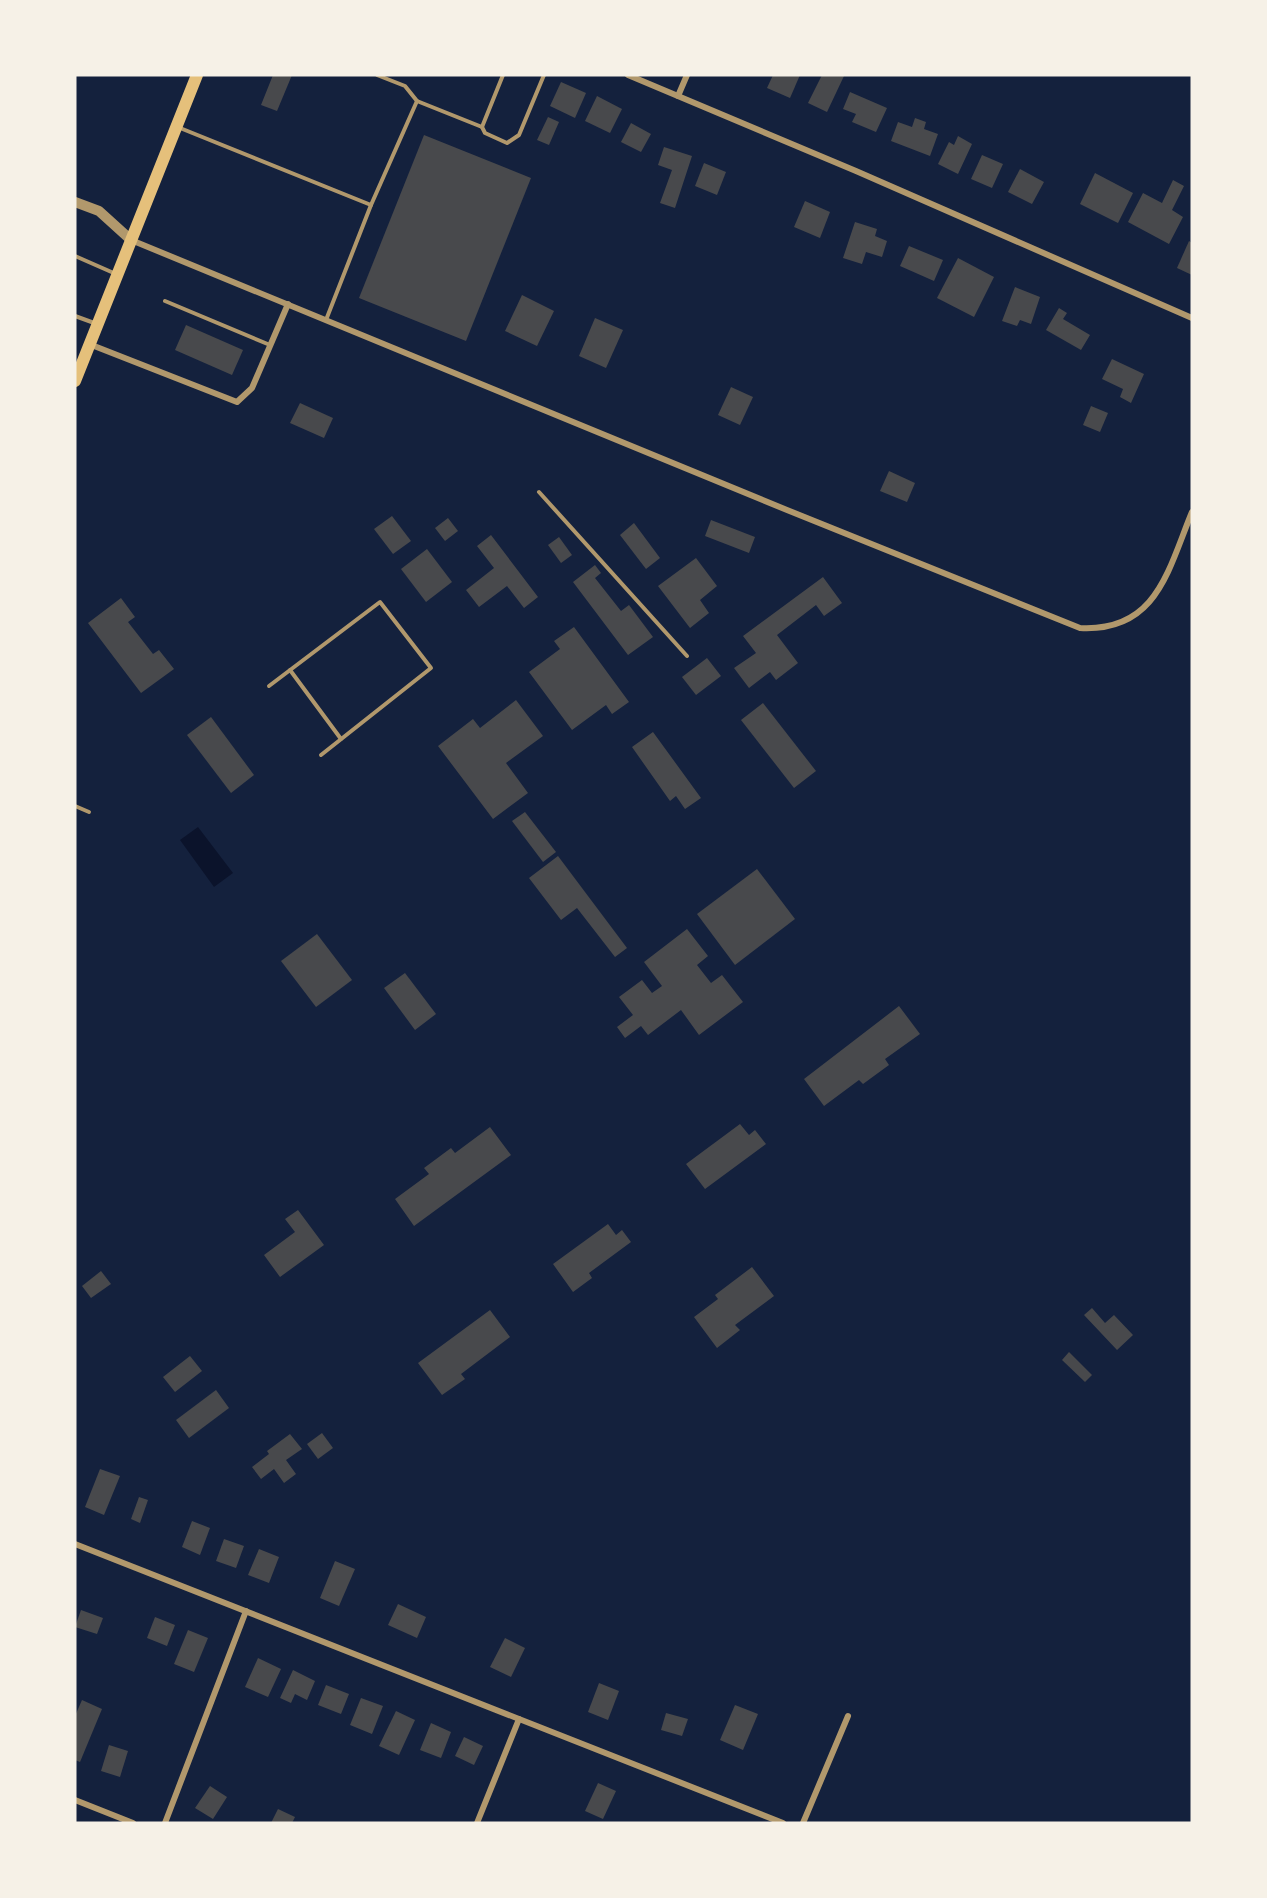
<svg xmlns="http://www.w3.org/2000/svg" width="1267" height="1898" viewBox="0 0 1267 1898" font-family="'PT Sans Narrow',sans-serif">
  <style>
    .water { fill: #0b132b }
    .building { fill: #48494c }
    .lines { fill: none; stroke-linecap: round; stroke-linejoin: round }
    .service { stroke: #b1986c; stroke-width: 4 }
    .minor { stroke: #b1986c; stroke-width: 6 }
    .tertiary { stroke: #b1986c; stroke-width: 10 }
    .primary { stroke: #e5c07b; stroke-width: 12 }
  </style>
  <rect width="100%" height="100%" fill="#14213d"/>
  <polygon class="water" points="198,827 233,873 214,887 180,840"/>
  <g class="building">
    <polygon points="273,75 292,75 277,111 261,105"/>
    <polygon points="773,75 800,75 790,98 767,88"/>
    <polygon points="822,75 844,76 827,112 808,103"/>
    <polygon points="561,82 586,93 575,118 550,106"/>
    <polygon points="850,92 887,108 876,132 852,122 856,114 843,109"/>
    <polygon points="597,96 622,109 610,133 585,121"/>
    <polygon points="548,117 559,122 549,145 537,140"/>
    <polygon points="915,118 926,122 924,129 938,134 930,156 891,141 898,122 912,127"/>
    <polygon points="631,123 651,134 641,152 621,142"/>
    <polygon points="424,135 531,178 466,341 359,298"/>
    <polygon points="958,136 972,144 958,174 938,164 949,142 954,145"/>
    <polygon points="664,147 692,156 675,208 660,203 672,170 658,165"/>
    <polygon points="982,155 1003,164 992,188 971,179"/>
    <polygon points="704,163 726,172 717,195 695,186"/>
    <polygon points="1020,169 1044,182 1032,204 1008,192"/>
    <polygon points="1095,173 1133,193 1118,223 1080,204"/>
    <polygon points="1173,180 1184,186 1172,210 1183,217 1169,244 1128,222 1143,193 1162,203"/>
    <polygon points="805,201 830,212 820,238 794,227"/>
    <polygon points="855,222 877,229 875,236 887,241 882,257 866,252 862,264 843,258"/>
    <polygon points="1189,241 1192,243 1192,275 1177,268"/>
    <polygon points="909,246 943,260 934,281 900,266"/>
    <polygon points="958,258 994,277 974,317 937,298"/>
    <polygon points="1015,287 1040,297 1031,324 1020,320 1017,326 1002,321"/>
    <polygon points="522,295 554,311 537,346 505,331"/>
    <polygon points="1059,308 1067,313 1063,319 1090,335 1081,350 1046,330"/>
    <polygon points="595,318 623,330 606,368 579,356"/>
    <polygon points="186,325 243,350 232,375 175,350"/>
    <polygon points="1112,359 1144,374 1131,403 1120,397 1123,389 1102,379"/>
    <polygon points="731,387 753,397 740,425 718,415"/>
    <polygon points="300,403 333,418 324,438 290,423"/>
    <polygon points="1091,406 1108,413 1100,432 1083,425"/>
    <polygon points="889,471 915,483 907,502 880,491"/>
    <polygon points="392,516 411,541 393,554 374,529"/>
    <polygon points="448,518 458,531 445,541 435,528"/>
    <polygon points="711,520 755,537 749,553 705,536"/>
    <polygon points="634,523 660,558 646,569 620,535"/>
    <polygon points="491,535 538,597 524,608 507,586 479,607 466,590 494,568 477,546"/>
    <polygon points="559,537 572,555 561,563 548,545"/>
    <polygon points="427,549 452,582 426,602 401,569"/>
    <polygon points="696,558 717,586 700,600 709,613 690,628 658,586"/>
    <polygon points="595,565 601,573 595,578 621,611 629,605 653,637 628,655 573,582"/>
    <polygon points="823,577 842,603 824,616 816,605 777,635 798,663 776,680 770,672 749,688 734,668 756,653 743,636"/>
    <polygon points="121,598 135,617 128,622 153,654 159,650 174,669 141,693 88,623"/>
    <polygon points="574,627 629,702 612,714 606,705 572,730 529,672 560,649 554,641"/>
    <polygon points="707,658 721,676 696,695 682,677"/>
    <polygon points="516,700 543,736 506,763 528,793 493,819 438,746 473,719 480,728"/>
    <polygon points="763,703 816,771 794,788 741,720"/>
    <polygon points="211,717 254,775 231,793 187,735"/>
    <polygon points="653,732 701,798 685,809 676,796 670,801 632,747"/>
    <polygon points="525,812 556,852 543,862 512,821"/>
    <polygon points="558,856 627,948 615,957 577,908 561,920 529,878"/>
    <polygon points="757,869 795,919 735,965 697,914"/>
    <polygon points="687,929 708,956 697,965 711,983 722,975 743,1002 699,1035 681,1010 648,1035 641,1026 625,1038 617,1027 633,1015 619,997 642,980 652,993 662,986 644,962"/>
    <polygon points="317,934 352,980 316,1007 281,961"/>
    <polygon points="405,973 436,1014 415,1030 384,988"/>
    <polygon points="899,1006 920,1034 885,1059 889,1065 863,1084 859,1080 824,1106 804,1079"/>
    <polygon points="740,1124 749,1135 755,1130 766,1144 705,1189 686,1164"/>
    <polygon points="490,1127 511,1155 414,1226 395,1199 429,1174 424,1168 451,1148 455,1153"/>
    <polygon points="298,1210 324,1245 280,1277 264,1255 295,1232 285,1219"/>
    <polygon points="608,1224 616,1235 622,1230 631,1242 589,1273 592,1278 573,1292 553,1264"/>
    <polygon points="752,1267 774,1296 735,1325 740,1330 717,1348 694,1317 718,1299 715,1295"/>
    <polygon points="101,1271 111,1284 91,1298 82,1286"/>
    <polygon points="1092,1308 1105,1323 1114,1315 1133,1335 1117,1350 1084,1315"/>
    <polygon points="490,1310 510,1337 461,1374 465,1379 442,1395 418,1363"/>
    <polygon points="1069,1352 1092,1375 1085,1382 1062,1360"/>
    <polygon points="190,1356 202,1371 175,1392 163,1377"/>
    <polygon points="216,1390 229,1408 189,1438 176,1420"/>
    <polygon points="322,1433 333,1448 318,1459 307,1444"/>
    <polygon points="290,1434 302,1449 286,1460 296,1474 284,1483 274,1469 261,1479 252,1467 269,1454 267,1451"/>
    <polygon points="100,1469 120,1476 104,1515 85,1507"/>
    <polygon points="139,1497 148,1500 140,1523 131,1519"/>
    <polygon points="192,1521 210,1528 200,1555 182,1547"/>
    <polygon points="224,1539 244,1546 236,1568 216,1561"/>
    <polygon points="259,1549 279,1557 269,1583 248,1575"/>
    <polygon points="335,1561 355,1569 339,1606 320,1598"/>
    <polygon points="398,1604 426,1617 417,1638 388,1625"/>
    <polygon points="81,1610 103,1618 97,1634 75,1627"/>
    <polygon points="155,1617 175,1625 167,1646 147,1638"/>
    <polygon points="188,1630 208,1638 194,1672 174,1664"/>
    <polygon points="505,1638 525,1648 511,1677 490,1667"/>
    <polygon points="258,1658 281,1669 268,1697 245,1687"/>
    <polygon points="293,1670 315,1681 307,1700 295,1694 291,1703 280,1698"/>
    <polygon points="599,1683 619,1691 608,1720 588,1712"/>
    <polygon points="326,1685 349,1694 341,1714 318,1705"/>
    <polygon points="361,1698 383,1706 372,1734 350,1725"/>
    <polygon points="82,1700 102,1709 80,1762 75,1760 75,1716"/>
    <polygon points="735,1705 758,1714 743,1750 720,1740"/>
    <polygon points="396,1711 415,1720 399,1755 379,1746"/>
    <polygon points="666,1713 688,1719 682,1736 661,1730"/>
    <polygon points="431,1723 451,1732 441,1758 420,1750"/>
    <polygon points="464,1737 483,1746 474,1765 455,1756"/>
    <polygon points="109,1745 128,1751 120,1777 101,1771"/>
    <polygon points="598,1783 616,1791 603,1819 585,1811"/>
    <polygon points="210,1786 227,1797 213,1819 195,1808"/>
    <polygon points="278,1809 295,1817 292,1823 271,1823"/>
  </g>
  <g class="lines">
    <g class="service">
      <polyline points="377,75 405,86 417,101"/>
      <polyline points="482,127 485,133 507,143 519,135 544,75"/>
      <polyline points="180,128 371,205"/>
      <polyline points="75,256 116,274"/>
      <polyline points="165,301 270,345"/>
      <polyline points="75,316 97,324"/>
      <polyline points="326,320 371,205 417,101 482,127 503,75"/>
      <polyline points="539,492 687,656"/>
      <polyline points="290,670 341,739"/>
      <polyline points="269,686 380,602 431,668 321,755"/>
      <polyline points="75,806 89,812"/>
    </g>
    <g class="minor">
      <polyline points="628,75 856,171 1192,318"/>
      <polyline points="678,96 687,75"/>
      <path d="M131 240 787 510 1080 628C1157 632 1168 570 1192 512"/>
      <polyline points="89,344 237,402 252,388 288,304"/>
      <polyline points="75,1544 783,1823"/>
      <polyline points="75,1800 133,1823"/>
      <polyline points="165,1823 246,1611"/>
      <polyline points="477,1823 519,1719"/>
      <polyline points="803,1823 848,1716"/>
    </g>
    <polyline class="tertiary" points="75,202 99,211 131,240"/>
    <polyline class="primary" points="75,381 197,75"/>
  </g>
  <rect width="1267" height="1898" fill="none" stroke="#f6f1e7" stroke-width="153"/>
</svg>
